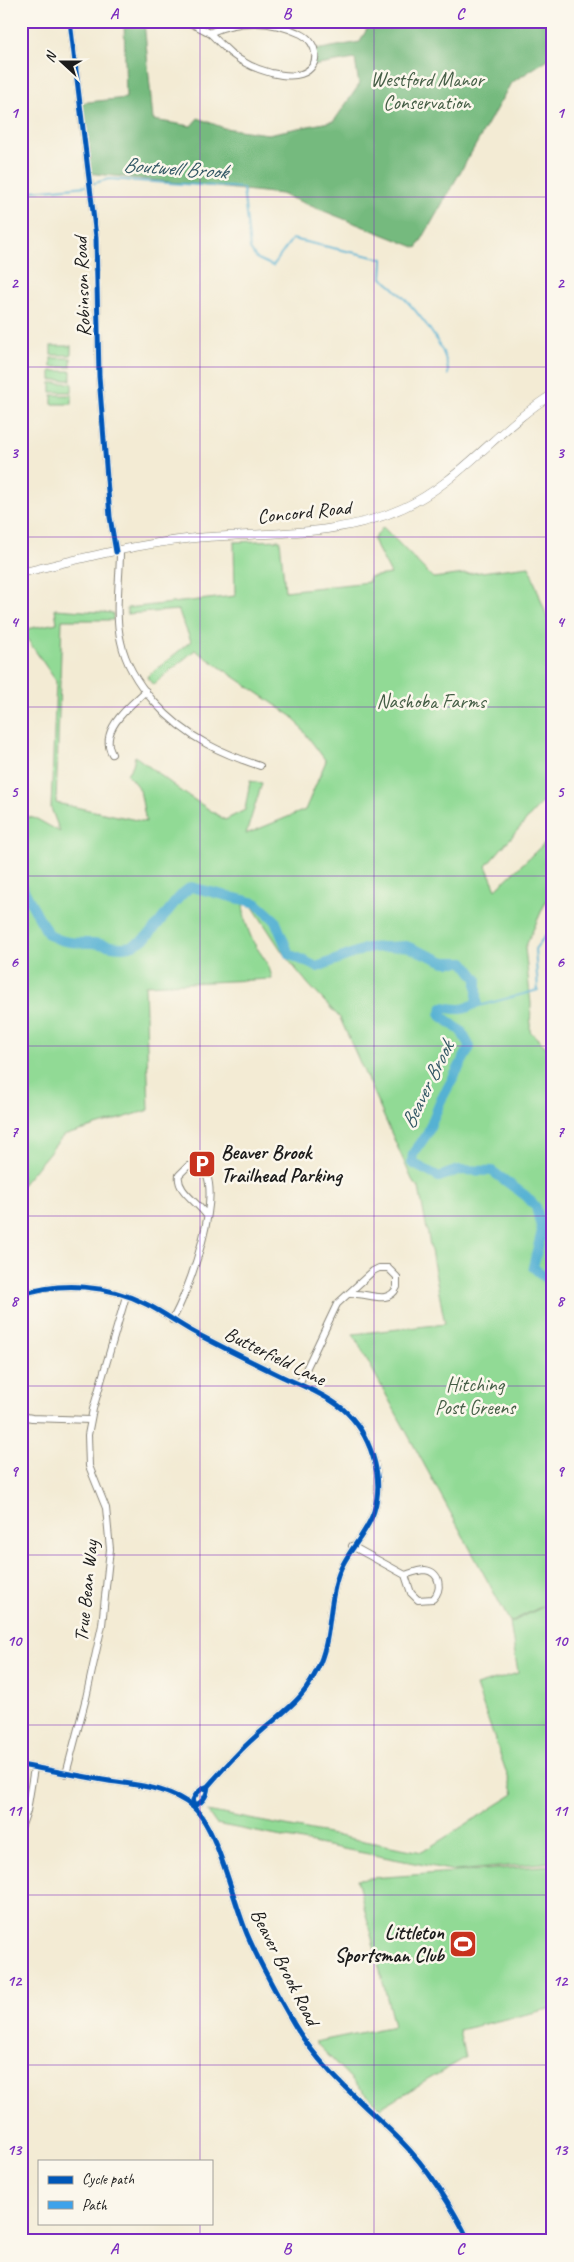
<svg xmlns="http://www.w3.org/2000/svg" width="574" height="2262" viewBox="0 0 574 2262" font-family="Caveat,sans-serif">
  <style>
    .green { fill: #91da95; stroke: #567b58 }
    .forest { fill: #74ba7e; stroke: #486b4d }
    .lines { fill: none; stroke-linecap: round; stroke-linejoin: round }
    .stream { stroke: #55b1d3; stroke-width: 2 }
    .river { stroke: #55b1d3; stroke-width: 10 }
    .minor-casing { stroke: #888478; stroke-width: 8 }
    .major-casing { stroke: #888478; stroke-width: 9 }
    .minor { stroke: #fff; stroke-width: 6 }
    .major { stroke: #fff; stroke-width: 8 }
    .quiet { stroke: #3da2ea; stroke-width: 4; stroke-dasharray: 8 4; stroke-linecap: butt }
    .cycleway-casing { stroke: #fbf7ec; stroke-width: 8 }
    .cycleway { stroke: #0057b8; stroke-width: 5 }
    .grid { fill: none; stroke: #7b2cbf; stroke-width: 1; stroke-opacity: 0.55 }
    .labels { text-anchor: middle; dominant-baseline: central; stroke-width: 5; stroke-linejoin: round; paint-order: stroke }
    .park-label { font-size: 20px; fill: #455e46; stroke: #fbf7ec }
    .street-label { font-size: 20px; fill: #1c1c1c; stroke: #fbf7ec }
    .poi-label { font-size: 20px; font-weight: bold; fill: #1c1c1c; stroke: #fbf7ec; text-anchor: start }
    .water-label { font-size: 21px; font-style: italic; fill: #335865; stroke: #fbf7ec }
    .neatline { fill: none; stroke: #7b2cbf; stroke-width: 2 }
    .grid-label { font-size: 16px; text-anchor: middle; font-weight: bold; fill: #7b2cbf }
  </style>
  <rect width="100%" height="100%" fill="#fbf7ec"/>
  <filter id="ink" filterUnits="userSpaceOnUse"><feTurbulence type="fractalNoise" baseFrequency=".02" numOctaves="2"/><feDisplacementMap in="SourceGraphic" scale="10" xChannelSelector="R" yChannelSelector="G"/><feConvolveMatrix kernelMatrix="1 2 1 2 8 2 1 2 1" color-interpolation-filters="sRGB"/></filter>
  <filter id="wash" filterUnits="userSpaceOnUse"><feTurbulence type="fractalNoise" baseFrequency=".0096" numOctaves="4" result="noise"/><feDisplacementMap in="SourceGraphic" scale="20" xChannelSelector="R" yChannelSelector="G"/><feGaussianBlur stdDeviation="1.12" result="paint"/><feColorMatrix in="noise" values="0 0 0 0 0 0 0 0 0 0 0 0 0 0 0 0 0 1.4 0 .05"/><feComposite in="paint" operator="in"/></filter>
  <g filter="url(#wash)">
    <rect width="100%" height="100%" fill="#f3ebd4"/>
    <g class="green">
      <rect x="51" y="346" width="20" height="9"/>
      <rect x="51" y="358" width="20" height="9"/>
      <rect x="51" y="371" width="20" height="9"/>
      <rect x="51" y="383" width="21" height="9"/>
      <rect x="52" y="395" width="20" height="9"/>
      <path d="M383 527 433 578 529 566 553 634V790L486 866 496 889 553 835V902L546 901 525 948 531 1004 530 1031 553 1054V1601L510 1622 353 1334 445 1324 419 1188 414 1184 340 1018 309 985 285 956 251 904 243 903C244 918 248 934 257 948 264 958 270 966 272 979L145 985 149 1110 63 1136 21 1186V815L37 819 60 832 51 808 56 681 21 630 57 623 55 609 113 613V620H62L56 803 146 822 140 790 127 774 133 765 135 756 184 793 225 820 245 810 250 781 262 783 246 834 305 810 326 761 293 717 195 650 153 685 147 677 191 641 178 610 127 614V608L235 596 234 542 280 540 285 591 369 582V577L391 574 373 540Z"/>
      <polygon points="553,1602 553,1862 455,1871 216,1824 207,1811 422,1852 514,1794 476,1686 518,1673 510,1623"/>
      <polygon points="553,1865 553,2008 459,2030 465,2058 380,2108 315,2042 394,2026 357,1879"/>
    </g>
    <polygon class="forest" points="124,21 144,21 153,120 191,126 198,118 224,128 268,134 334,121 359,85 355,59 312,66 315,50 360,42 371,21 546,21 553,35 553,56 511,83 417,248 281,194 87,173 79,103 126,98"/>
    <g class="lines">
      <g class="stream">
        <path d="M91 184 109 179 243 188 250 249 256 258 273 266 292 239 383 259 382 278C405 296 450 345 448 375"/>
        <polyline points="21,192 87,186"/>
        <polyline points="468,1009 538,990 535,949 553,926"/>
      </g>
      <path class="river" d="M21 885 48 934C61 943 77 943 93 943 103 944 113 947 123 947 153 947 168 901 191 887L256 903 275 920 289 954 317 967 367 948 406 946 445 962H464L477 979V1002C465 1011 457 1010 443 1007L440 1015 461 1031 470 1047 441 1100 427 1134 413 1154 412 1163 439 1177 458 1170 492 1171 526 1196 536 1207 542 1231 533 1267 547 1279H553"/>
    </g>
  </g>
  <g filter="url(#ink)">
    <g class="lines">
      <g class="minor-casing">
        <g id="minor">
          <polyline points="70,21 96,237 99,376 110,517 116,552"/>
          <path d="M184 21C192 24 201 28 208 32 213 35 217 41 222 45 235 59 252 68 271 73 280 75 292 77 301 74 322 67 318 42 301 34 272 20 239 19 209 33"/>
          <path d="M120 551C120 580 114 613 121 642 130 684 170 724 207 744 223 753 242 760 260 766"/>
          <path d="M112 754C98 730 131 705 146 691"/>
          <path d="M21 1295C60 1281 109 1285 146 1304 165 1313 182 1327 201 1336 228 1350 256 1364 283 1377 303 1386 326 1395 343 1409 370 1433 385 1476 374 1511 367 1534 347 1551 339 1573 328 1602 332 1634 320 1663 305 1701 283 1711 255 1737 238 1752 223 1769 208 1786 199 1789 192 1797 192 1806 202 1804 207 1796 208 1786"/>
          <path d="M172 1320C187 1296 228 1185 200 1166H188L179 1175C176 1191 198 1202 207 1216"/>
          <path d="M299 1384 337 1304 373 1271 379 1268H388L397 1277V1287C388 1307 366 1291 349 1294"/>
          <polyline points="21,1416 32,1418 90,1420"/>
          <path d="M352 1546 405 1575C411 1573 419 1570 425 1570 441 1572 442 1590 433 1599L418 1600 411 1593 405 1575"/>
          <path d="M21 1765C48 1770 76 1775 103 1780 132 1785 169 1786 193 1807 218 1829 233 1901 247 1934 259 1962 279 1998 294 2024 321 2070 364 2104 401 2141 427 2167 453 2208 469 2241"/>
          <polyline points="66,1774 86,1698 102,1625 110,1549 106,1508 89,1466 88,1435 93,1409 126,1296"/>
          <polyline points="21,1828 27,1811 34,1768"/>
        </g>
      </g>
      <g class="major-casing">
        <path id="major" d="M21 573C78 559 137 544 195 538 264 532 338 538 403 508 459 483 500 426 553 394"/>
      </g>
      <use href="#minor" class="minor"/>
      <use href="#major" class="major"/>
      <polyline class="quiet" points="547,21 553,32"/>
      <g class="cycleway-casing">
        <g id="cycleway">
          <polyline points="70,21 96,237 99,376 110,517 116,552"/>
          <path d="M21 1295C60 1281 109 1285 146 1304 165 1313 182 1327 201 1336 228 1350 256 1364 283 1377 303 1386 326 1395 343 1409 370 1433 385 1476 374 1511 367 1534 347 1551 339 1573 328 1602 332 1634 320 1663 305 1701 283 1711 255 1737 238 1752 223 1769 208 1786 199 1789 192 1797 192 1806 202 1804 207 1796 208 1786"/>
          <path d="M21 1765C48 1770 76 1775 103 1780 132 1785 169 1786 193 1807 218 1829 233 1901 247 1934 259 1962 279 1998 294 2024 321 2070 364 2104 401 2141 427 2167 453 2208 469 2241"/>
        </g>
      </g>
      <use href="#cycleway" class="cycleway"/>
    </g>
  </g>
  <path class="grid" d="M200 21V2161M374 21V2241M21 197H553M21 367H553M21 537H553M21 707H553M21 876H553M21 1046H553M21 1216H553M21 1386H553M21 1555H553M21 1725H553M21 1895H553M21 2065H553M200 2223V2241"/>
  <defs>
    <g id="parking-square" transform="scale(1.4375)"><rect x="-9" y="-9" width="18" height="18" rx="4" fill="#c8321e" stroke="#fbf7ec"/><path d="M-3.5-5.5H1a3.5 3.5 0 0 1 0 7H-1V5.5H-3.5ZM-1-3.4V-.6H.8a1.4 1.4 0 0 0 0-2.8Z" fill="#fff"/></g>
    <g id="stadium-square" transform="scale(1.4375)"><rect x="-9" y="-9" width="18" height="18" rx="4" fill="#c8321e" stroke="#fbf7ec"/><path d="M0-5a6.5 5 0 1 0 0 10a6.5 5 0 1 0 0-10ZM-3.5-1.8h7v3.6h-7Z" fill="#fff"/></g>
  </defs>
  <g fill-rule="evenodd">
    <use href="#parking-square" x="202" y="1164"/>
    <use href="#stadium-square" x="463" y="1944"/>
  </g>
  <g class="labels">
    <g class="park-label">
      <text x="427" y="79">Westford Manor<tspan x="427" dy="23">Conservation</tspan></text>
      <text x="431" y="701">Nashoba Farms</text>
      <text x="475" y="1384">Hitching<tspan x="475" dy="23">Post Greens</tspan></text>
    </g>
    <g class="street-label">
      <text transform="translate(82 287) rotate(-92)">Robinson Road</text>
      <text transform="translate(304 512) rotate(-6)">Concord Road</text>
      <text transform="translate(275 1356) rotate(26)">Butterfield Lane</text>
      <text transform="translate(86 1591) rotate(-84)">True Bean Way</text>
      <text transform="translate(285 1967) rotate(63)">Beaver Brook Road</text>
    </g>
    <g class="poi-label">
      <text x="221" y="1152">Beaver Brook<tspan x="221" dy="23">Trailhead Parking</tspan></text>
      <text x="444" y="1932" text-anchor="end">Littleton<tspan x="444" dy="23">Sportsman Club</tspan></text>
    </g>
    <g class="water-label">
      <text transform="translate(175 168) rotate(4)">Boutwell Brook</text>
      <text transform="translate(427 1085) rotate(-64)">Beaver Brook</text>
    </g>
  </g>
  <rect width="574" height="2262" fill="none" stroke="#fbf7ec" stroke-width="55"/>
  <rect x="38" y="2160" width="175" height="65" fill="#fbf7ec" stroke="#a29f99"/>
  <rect x="48" y="2176" width="25" height="8" fill="#0057b8" stroke="#a29f99"/>
  <text x="82" y="2184" font-size="15" fill="#1c1c1c">Cycle path</text>
  <rect x="48" y="2201" width="25" height="8" fill="#3da2ea" stroke="#a29f99"/>
  <text x="82" y="2210" font-size="15" fill="#1c1c1c">Path</text>
  <g transform="translate(62 62) rotate(291)" stroke="#fbf7ec" stroke-width="4" paint-order="stroke">
  <path d="M0-4L9 19L0 12L-9 19Z" fill="#1c1c1c"/>
  <text y="-8" font-size="14" font-weight="bold" text-anchor="middle" fill="#1c1c1c">N</text>
  </g>
  <rect x="28" y="28" width="518" height="2206" class="neatline"/>
  <g class="grid-label">
    <text x="114" y="19">A</text>
    <text x="287" y="19">B</text>
    <text x="460" y="19">C</text>
    <text x="14" y="118">1</text>
    <text x="560" y="118">1</text>
    <text x="14" y="288">2</text>
    <text x="560" y="288">2</text>
    <text x="14" y="458">3</text>
    <text x="560" y="458">3</text>
    <text x="14" y="627">4</text>
    <text x="560" y="627">4</text>
    <text x="14" y="797">5</text>
    <text x="560" y="797">5</text>
    <text x="14" y="967">6</text>
    <text x="560" y="967">6</text>
    <text x="14" y="1137">7</text>
    <text x="560" y="1137">7</text>
    <text x="14" y="1306">8</text>
    <text x="560" y="1306">8</text>
    <text x="14" y="1476">9</text>
    <text x="560" y="1476">9</text>
    <text x="14" y="1646">10</text>
    <text x="560" y="1646">10</text>
    <text x="14" y="1816">11</text>
    <text x="560" y="1816">11</text>
    <text x="14" y="1986">12</text>
    <text x="560" y="1986">12</text>
    <text x="14" y="2155">13</text>
    <text x="560" y="2155">13</text>
    <text x="114" y="2254">A</text>
    <text x="287" y="2254">B</text>
    <text x="460" y="2254">C</text>
  </g>
</svg>
